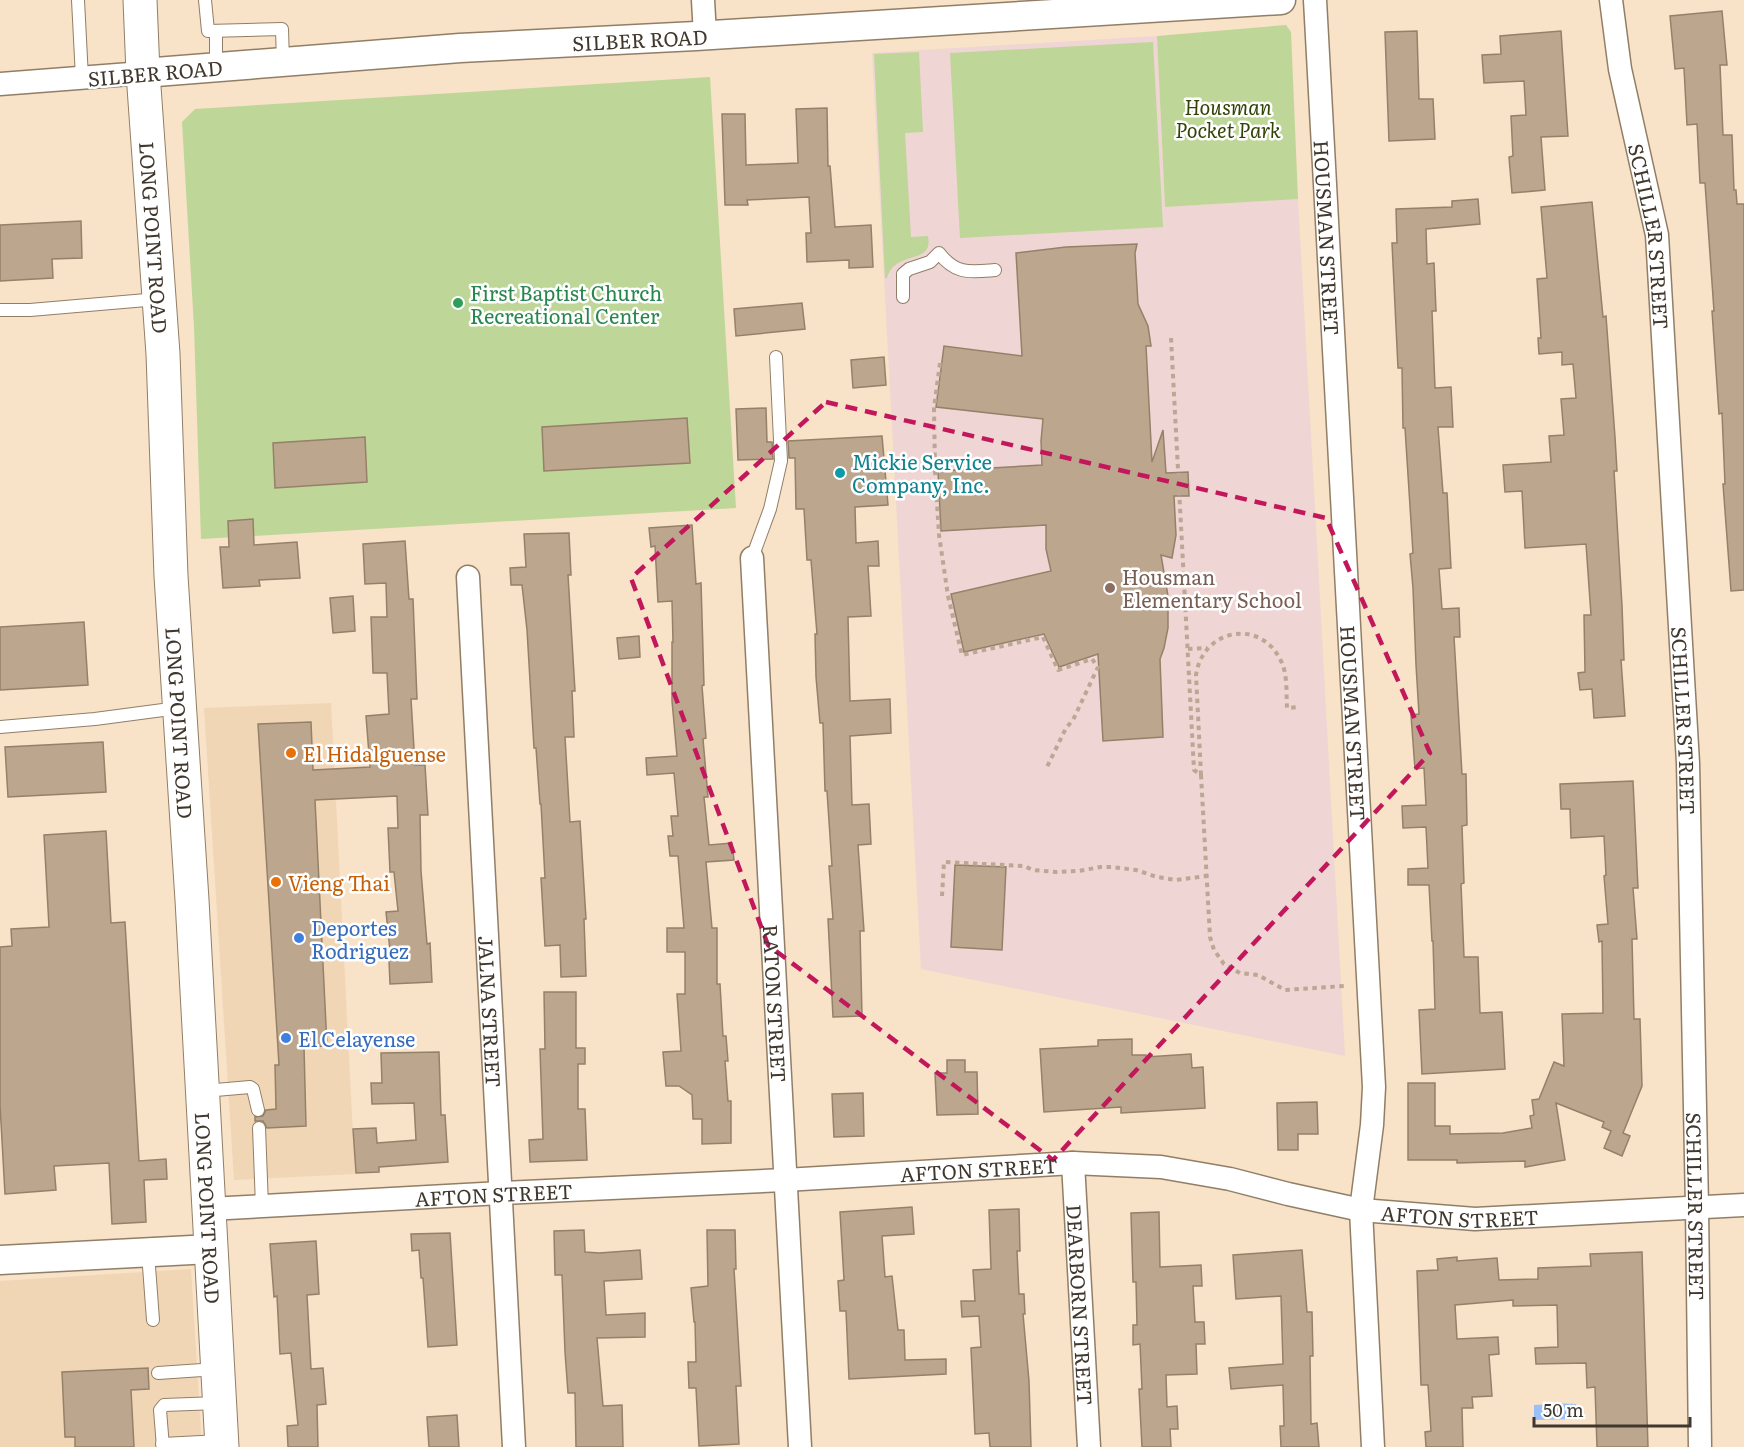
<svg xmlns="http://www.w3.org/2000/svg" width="1744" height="1447" viewBox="0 0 1744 1447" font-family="Literata,serif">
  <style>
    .built { fill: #f1d6b6 }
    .education { fill: #efd5d3 }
    .green { fill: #bed698 }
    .water { fill: #99c1f8 }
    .building { fill: #bca68e; stroke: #958069; stroke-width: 1.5 }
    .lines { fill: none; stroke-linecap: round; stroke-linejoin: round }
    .service-casing { stroke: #917e66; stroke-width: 14 }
    .minor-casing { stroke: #917e66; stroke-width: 25 }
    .tertiary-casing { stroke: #917e66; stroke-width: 31 }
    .secondary-casing { stroke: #917e66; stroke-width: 35 }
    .path { stroke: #baa894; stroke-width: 4; stroke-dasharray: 4.5 4.5; stroke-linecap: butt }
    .service { stroke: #fff; stroke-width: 12 }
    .minor { stroke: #fff; stroke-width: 22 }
    .tertiary { stroke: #fff; stroke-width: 28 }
    .secondary { stroke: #fff; stroke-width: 33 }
    .marked { fill: none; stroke: #c2185b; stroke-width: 4.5; stroke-dasharray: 12 8; stroke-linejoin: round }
    .leisure-dot { fill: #2e9e5b; stroke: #fff; stroke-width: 2 }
    .culture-dot { fill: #0f9aa8; stroke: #fff; stroke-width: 2 }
    .education-dot { fill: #8d6e63; stroke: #fff; stroke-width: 2 }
    .food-dot { fill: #e8710a; stroke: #fff; stroke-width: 2 }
    .shop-dot { fill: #3f7fe0; stroke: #fff; stroke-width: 2 }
    .labels { text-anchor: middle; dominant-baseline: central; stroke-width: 5; stroke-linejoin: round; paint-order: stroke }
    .street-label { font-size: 20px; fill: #40372d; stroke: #fff }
    .park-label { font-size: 20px; font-style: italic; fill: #324305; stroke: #fff }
    .leisure-label { font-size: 20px; fill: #27864d; stroke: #fff; text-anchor: start }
    .culture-label { font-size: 20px; fill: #0d838f; stroke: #fff; text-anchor: start }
    .education-label { font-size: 20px; fill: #785e54; stroke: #fff; text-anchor: start }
    .food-label { font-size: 20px; fill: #c56008; stroke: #fff; text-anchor: start }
    .shop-label { font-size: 20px; fill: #366cbe; stroke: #fff; text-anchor: start }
  </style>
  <rect width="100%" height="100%" fill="#f8e2c8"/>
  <g class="built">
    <polygon points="331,703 355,1174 234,1180 204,708"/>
    <polygon points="191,1269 202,1447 0,1447 0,1281"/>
  </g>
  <polygon class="education" points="1157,36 1165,207 1298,199 1345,1056 921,969 872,53"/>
  <g class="green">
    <polygon points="1286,25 1291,32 1298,199 1165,207 1157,36"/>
    <polygon points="1153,42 1163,227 960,238 950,53"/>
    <path d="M919 52 923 132 905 133 911 237 928 236C934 266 895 249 887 278H885L874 54Z"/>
    <polygon points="710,77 736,508 201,539 194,327 182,122 195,109"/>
  </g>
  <polygon class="water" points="1551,1403 1576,1404 1577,1419 1534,1420 1534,1405 1551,1404"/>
  <g class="building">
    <polygon points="1722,11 1727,65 1720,65 1723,135 1732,135 1734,190 1736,190 1737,204 1744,204 1744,590 1731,591 1723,484 1725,484 1722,413 1719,414 1712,311 1714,311 1705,183 1700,183 1697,124 1687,125 1684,68 1675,69 1670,16"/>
    <polygon points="1417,31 1419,99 1433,99 1435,139 1389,141 1385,32"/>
    <polygon points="1561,31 1568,136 1541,137 1545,190 1512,193 1509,157 1513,156 1511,116 1526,115 1524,81 1484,83 1482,55 1501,54 1500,36"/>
    <polygon points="827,108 828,166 830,166 835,227 871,225 873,267 849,268 849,260 807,262 806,233 811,233 809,197 747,200 748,205 725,205 722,114 745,114 746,165 798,163 796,109"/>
    <polygon points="1478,199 1480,224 1426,229 1427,264 1434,263 1436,311 1432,311 1435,388 1451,387 1453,427 1438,427 1443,493 1447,493 1451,568 1439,569 1442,609 1459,608 1460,637 1454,637 1462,774 1466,774 1467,825 1462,826 1464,883 1461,884 1464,957 1478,957 1480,1013 1502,1012 1505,1069 1422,1074 1419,1010 1435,1009 1433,941 1432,941 1429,885 1408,885 1408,869 1428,868 1426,827 1403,828 1402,806 1426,805 1424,768 1415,769 1411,715 1419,714 1416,665 1413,588 1410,554 1413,553 1405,428 1403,428 1402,368 1398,368 1392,243 1397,243 1396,209 1452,207 1452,201"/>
    <polygon points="1592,202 1603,317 1606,316 1615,437 1617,471 1614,471 1622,606 1624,660 1621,660 1625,716 1594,718 1592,689 1580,690 1578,673 1585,672 1584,615 1591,615 1586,544 1525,548 1522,491 1505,492 1503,465 1551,462 1549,436 1564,435 1561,399 1576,398 1573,364 1562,365 1562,352 1539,354 1538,338 1541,338 1537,279 1547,278 1541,207"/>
    <polygon points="81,221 82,258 52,259 53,278 0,281 0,225"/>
    <polygon points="1137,244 1135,253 1138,304 1148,326 1151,346 1146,346 1152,462 1163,430 1166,473 1188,472 1189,496 1174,496 1176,535 1172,558 1161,555 1168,596 1168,628 1164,648 1160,659 1163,737 1103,741 1098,654 1059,667 1044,634 964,652 951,594 1051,571 1046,549 1046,525 941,531 938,471 1042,465 1041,441 1043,419 936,407 944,346 1022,356 1016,253 1066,247"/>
    <polygon points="802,303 805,329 736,336 734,309"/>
    <polygon points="884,357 886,385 853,388 851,360"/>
    <polygon points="766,408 767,442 772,442 773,459 738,460 736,409"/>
    <polygon points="687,418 690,463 544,471 542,427"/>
    <polygon points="882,436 888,505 855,507 856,543 878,541 879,566 868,566 871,616 848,617 850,701 890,699 891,733 850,736 852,805 869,804 871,844 858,845 864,931 860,931 862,1016 833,1017 828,919 833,919 829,866 832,866 827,791 825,791 823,723 820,723 816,677 815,634 817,634 811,560 807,560 804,509 796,509 795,458 789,458 788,441"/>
    <polygon points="365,437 367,482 275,488 273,443"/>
    <polygon points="253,519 254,545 297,542 300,578 259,580 260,586 223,588 220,547 229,547 228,521"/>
    <polygon points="692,525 696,584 701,583 704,685 702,686 706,738 703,739 708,797 704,797 709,845 732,843 734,860 706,862 712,928 717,928 717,984 720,984 723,1036 726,1036 728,1061 725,1061 728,1101 731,1101 731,1143 702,1144 702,1119 693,1119 692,1095 679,1086 666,1086 663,1052 681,1051 677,994 685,994 685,952 667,952 667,928 684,928 678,856 670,856 668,836 673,836 671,816 678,816 674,773 647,775 646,758 677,756 672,701 672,642 673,642 672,601 658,602 655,546 651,547 649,528"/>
    <polygon points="569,533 571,575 568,575 575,691 572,691 574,737 565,737 570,822 580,821 586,919 584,919 586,976 561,977 560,945 545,946 541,878 545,878 541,804 540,804 536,748 534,748 527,630 522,585 511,585 510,568 526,567 524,534"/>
    <polygon points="405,541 409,599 413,599 417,699 411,699 415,765 425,765 428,815 420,815 421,871 427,944 430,943 432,982 390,984 389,960 391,960 386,912 398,911 394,872 390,872 388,828 398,828 397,796 315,800 327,1046 304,1047 306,1126 267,1128 263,1121 255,1121 255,1117 263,1116 266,1110 276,1109 275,1065 279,1065 258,724 311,722 313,770 370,767 366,716 389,714 387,673 373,673 371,617 387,617 386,583 365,584 363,544"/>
    <polygon points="353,596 355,631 333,633 330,598"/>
    <polygon points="84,622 88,685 0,690 0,627"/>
    <polygon points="639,636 640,657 619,659 617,638"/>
    <polygon points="103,742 106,792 8,797 5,747"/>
    <polygon points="1633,781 1638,888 1633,888 1637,939 1632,939 1634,1019 1640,1019 1642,1086 1623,1133 1630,1136 1622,1156 1604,1148 1611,1131 1602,1127 1604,1122 1556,1103 1565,1160 1525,1167 1525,1161 1457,1163 1457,1160 1408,1160 1408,1083 1435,1083 1435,1126 1450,1126 1450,1134 1503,1133 1532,1128 1530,1116 1534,1115 1532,1100 1539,1099 1554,1062 1564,1066 1562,1014 1603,1013 1602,941 1599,942 1597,925 1608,924 1604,876 1606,875 1604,836 1571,838 1570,809 1561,809 1560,784"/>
    <polygon points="106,831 111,923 125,922 139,1161 166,1159 167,1179 144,1180 146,1222 112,1224 109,1163 54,1166 56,1190 5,1194 0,1105 0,947 12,946 11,929 49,927 44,835"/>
    <polygon points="955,865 1006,867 1002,950 951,947"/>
    <polygon points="544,992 576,992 576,1048 585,1048 585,1064 578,1064 578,1109 585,1109 587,1160 530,1162 529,1140 543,1139 540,1049 545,1049"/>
    <polygon points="1132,1039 1132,1055 1146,1055 1146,1057 1191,1054 1192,1068 1203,1067 1205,1108 1121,1113 1121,1107 1044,1112 1040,1049 1098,1046 1098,1040"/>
    <polygon points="439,1052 441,1115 445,1115 448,1162 379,1167 379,1172 356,1173 353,1129 376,1128 377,1143 416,1140 414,1103 372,1104 371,1083 382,1083 381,1053"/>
    <polygon points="947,1060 965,1060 965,1072 977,1072 978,1114 937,1115 935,1073 947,1073"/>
    <polygon points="863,1093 864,1136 834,1137 832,1094"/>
    <polygon points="1317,1102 1318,1134 1298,1134 1298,1150 1278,1150 1277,1103"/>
    <polygon points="912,1207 914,1234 882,1236 885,1277 892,1276 898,1330 904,1330 905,1360 946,1359 946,1374 849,1379 846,1311 840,1311 838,1281 844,1280 840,1212"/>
    <polygon points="1019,1209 1020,1251 1017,1251 1019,1294 1024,1294 1025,1314 1023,1314 1029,1381 1031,1447 990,1447 989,1433 975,1434 971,1348 981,1347 979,1316 962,1317 961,1301 975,1301 973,1270 991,1269 989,1210"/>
    <polygon points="1159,1212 1160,1267 1201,1265 1202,1286 1193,1286 1195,1322 1204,1322 1205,1344 1196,1344 1197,1374 1166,1375 1167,1407 1177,1406 1178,1429 1170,1429 1171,1447 1142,1447 1139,1389 1142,1389 1140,1344 1133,1345 1133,1325 1137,1325 1136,1282 1133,1282 1131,1213"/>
    <polygon points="584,1230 585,1252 599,1253 640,1250 642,1279 604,1281 606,1315 645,1313 645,1337 597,1338 603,1406 622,1405 623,1447 576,1447 575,1393 568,1393 565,1352 562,1275 555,1275 554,1231"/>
    <polygon points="707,1230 735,1230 736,1269 734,1269 741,1386 736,1386 739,1444 699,1446 696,1388 689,1388 688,1362 696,1362 695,1322 694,1322 691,1288 708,1286"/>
    <polygon points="450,1233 457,1345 428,1347 423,1278 421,1278 419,1250 412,1251 411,1234"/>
    <polygon points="316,1241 319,1294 307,1295 311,1369 323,1368 326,1404 317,1405 318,1447 288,1447 287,1426 298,1425 291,1353 280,1354 277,1296 274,1297 270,1244"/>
    <polygon points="1302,1250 1307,1312 1312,1312 1313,1356 1310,1356 1311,1424 1317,1423 1319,1447 1281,1447 1280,1426 1284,1426 1283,1385 1231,1389 1229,1368 1283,1364 1281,1296 1236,1299 1233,1255"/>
    <polygon points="1642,1252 1648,1447 1597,1447 1595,1387 1587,1388 1586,1363 1536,1364 1535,1348 1558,1347 1557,1305 1513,1306 1513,1300 1455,1305 1457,1339 1498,1337 1499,1354 1489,1355 1492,1396 1472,1397 1473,1408 1462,1408 1463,1447 1426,1447 1425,1432 1431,1431 1428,1385 1421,1385 1417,1271 1438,1270 1437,1259 1457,1257 1457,1261 1497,1258 1499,1280 1538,1279 1538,1268 1591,1266 1590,1254"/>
    <polygon points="148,1368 149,1389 131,1390 134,1447 75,1447 75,1437 65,1437 62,1372"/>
    <polygon points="457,1415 459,1447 429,1447 427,1417"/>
  </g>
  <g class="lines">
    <g class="service-casing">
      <g id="service">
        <polyline points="78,0 82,78"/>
        <polyline points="205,0 208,31 282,29 283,62"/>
        <polyline points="216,31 216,67"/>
        <path d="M903 297V274L909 269 930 262 939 253C956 275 970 272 995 270"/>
        <polyline points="0,310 30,310 158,299"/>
        <polyline points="752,558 770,509 781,461 776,357"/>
        <polyline points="0,727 95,719 178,708"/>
        <polyline points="204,1091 250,1087 253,1089 258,1110"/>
        <polyline points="259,1128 262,1206"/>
        <polyline points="148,1253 153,1320"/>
        <polyline points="158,1373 217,1369"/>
        <polyline points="162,1444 221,1441"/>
        <polyline points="163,1447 160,1410 164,1405 218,1403"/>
      </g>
    </g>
    <g class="minor-casing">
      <g id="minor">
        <polyline points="703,0 705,35"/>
        <path id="s1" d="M1315 0 1374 1087 1372 1125 1361 1210 1373 1447"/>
        <path id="s2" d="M1611 0 1620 69 1657 235 1688 763 1697 1207 1700 1447"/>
        <polyline points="0,84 143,73"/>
        <path id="s3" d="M752 558 800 1447"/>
        <path id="s4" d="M468 577 514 1447"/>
        <path id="s5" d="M1073 1163 1089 1447"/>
        <path id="s6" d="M209 1209 501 1193 785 1180 1073 1163 1161 1167 1230 1179 1288 1194 1361 1210 1475 1219 1744 1205"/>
      </g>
    </g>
    <g class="tertiary-casing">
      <g id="tertiary">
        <path id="s7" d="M143 73 460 48 696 36 1281 0"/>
        <polyline points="0,1260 211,1249"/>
      </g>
    </g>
    <g class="secondary-casing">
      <g id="secondary">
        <path id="s8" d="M140 0 143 73 163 354 171 576 192 900 222 1447"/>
      </g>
    </g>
    <g class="path">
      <polyline points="1171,338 1194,770 1201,775 1210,937 1214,950 1224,964 1240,973 1258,975 1285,990 1344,986"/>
      <polyline points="940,363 934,408 935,471 939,535 948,596 962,655 1043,637 1058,670 1092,659 1098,667 1073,720 1066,728 1046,769"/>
      <polyline points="1188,649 1207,648"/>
      <path d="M1201 775 1196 675C1203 628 1261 618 1281 661 1288 675 1286 693 1287 708L1300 707"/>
      <polyline points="942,896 944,862 1024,866 1033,870 1056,872 1078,871 1101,867 1112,867 1136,870 1157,877 1176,880 1206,876"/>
    </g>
    <use href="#service" class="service"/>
    <use href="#minor" class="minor"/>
    <use href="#tertiary" class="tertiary"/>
    <use href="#secondary" class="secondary"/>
  </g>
  <path class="marked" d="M826 402 1326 518 1430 753 1053 1160 768 945 631 578Z"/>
  <circle class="leisure-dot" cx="458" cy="303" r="6"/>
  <circle class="culture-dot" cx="840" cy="473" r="6"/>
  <circle class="education-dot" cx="1110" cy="588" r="6"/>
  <g class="food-dot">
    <circle cx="291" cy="753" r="6"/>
    <circle cx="276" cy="882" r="6"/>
  </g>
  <g class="shop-dot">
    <circle cx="299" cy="938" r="6"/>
    <circle cx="286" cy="1038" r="6"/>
  </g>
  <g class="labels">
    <g class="street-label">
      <text stroke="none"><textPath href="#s7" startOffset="498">SILBER ROAD</textPath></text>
      <text transform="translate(155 72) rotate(-5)">SILBER ROAD</text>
      <text stroke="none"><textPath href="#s2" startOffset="240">SCHILLER STREET</textPath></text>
      <text stroke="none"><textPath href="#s8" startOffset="238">LONG POINT ROAD</textPath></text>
      <text stroke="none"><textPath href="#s1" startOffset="238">HOUSMAN STREET</textPath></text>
      <text stroke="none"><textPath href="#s2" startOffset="726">SCHILLER STREET</textPath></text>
      <text stroke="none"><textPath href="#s8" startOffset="724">LONG POINT ROAD</textPath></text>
      <text stroke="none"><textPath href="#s1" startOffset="724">HOUSMAN STREET</textPath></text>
      <text stroke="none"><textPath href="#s3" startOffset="446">RATON STREET</textPath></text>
      <text stroke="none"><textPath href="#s4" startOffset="435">JALNA STREET</textPath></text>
      <text stroke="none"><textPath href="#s6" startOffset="771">AFTON STREET</textPath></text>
      <text stroke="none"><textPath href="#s6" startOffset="285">AFTON STREET</textPath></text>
      <text stroke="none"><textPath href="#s2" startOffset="1212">SCHILLER STREET</textPath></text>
      <text stroke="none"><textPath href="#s8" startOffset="1210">LONG POINT ROAD</textPath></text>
      <text stroke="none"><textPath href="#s6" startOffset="1257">AFTON STREET</textPath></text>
      <text stroke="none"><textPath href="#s5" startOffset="142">DEARBORN STREET</textPath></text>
    </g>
    <g class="park-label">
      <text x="1228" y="106">Housman<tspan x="1228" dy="23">Pocket Park</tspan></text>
    </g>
    <g class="leisure-label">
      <text x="470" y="292">First Baptist Church<tspan x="470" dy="23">Recreational Center</tspan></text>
    </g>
    <g class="culture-label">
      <text x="852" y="461">Mickie Service<tspan x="852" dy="23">Company, Inc.</tspan></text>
    </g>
    <g class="education-label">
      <text x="1122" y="576">Housman<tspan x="1122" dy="23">Elementary School</tspan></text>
    </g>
    <g class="food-label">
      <text x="303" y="753">El Hidalguense</text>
      <text x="288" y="882">Vieng Thai</text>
    </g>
    <g class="shop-label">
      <text x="311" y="927">Deportes<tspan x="311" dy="23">Rodriguez</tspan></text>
      <text x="298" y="1038">El Celayense</text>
    </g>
  </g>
  <path d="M1534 1417v9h156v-9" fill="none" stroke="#40372d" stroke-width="3"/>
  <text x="1543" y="1417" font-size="18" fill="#40372d" stroke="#ffffff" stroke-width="4.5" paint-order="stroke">50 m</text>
</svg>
